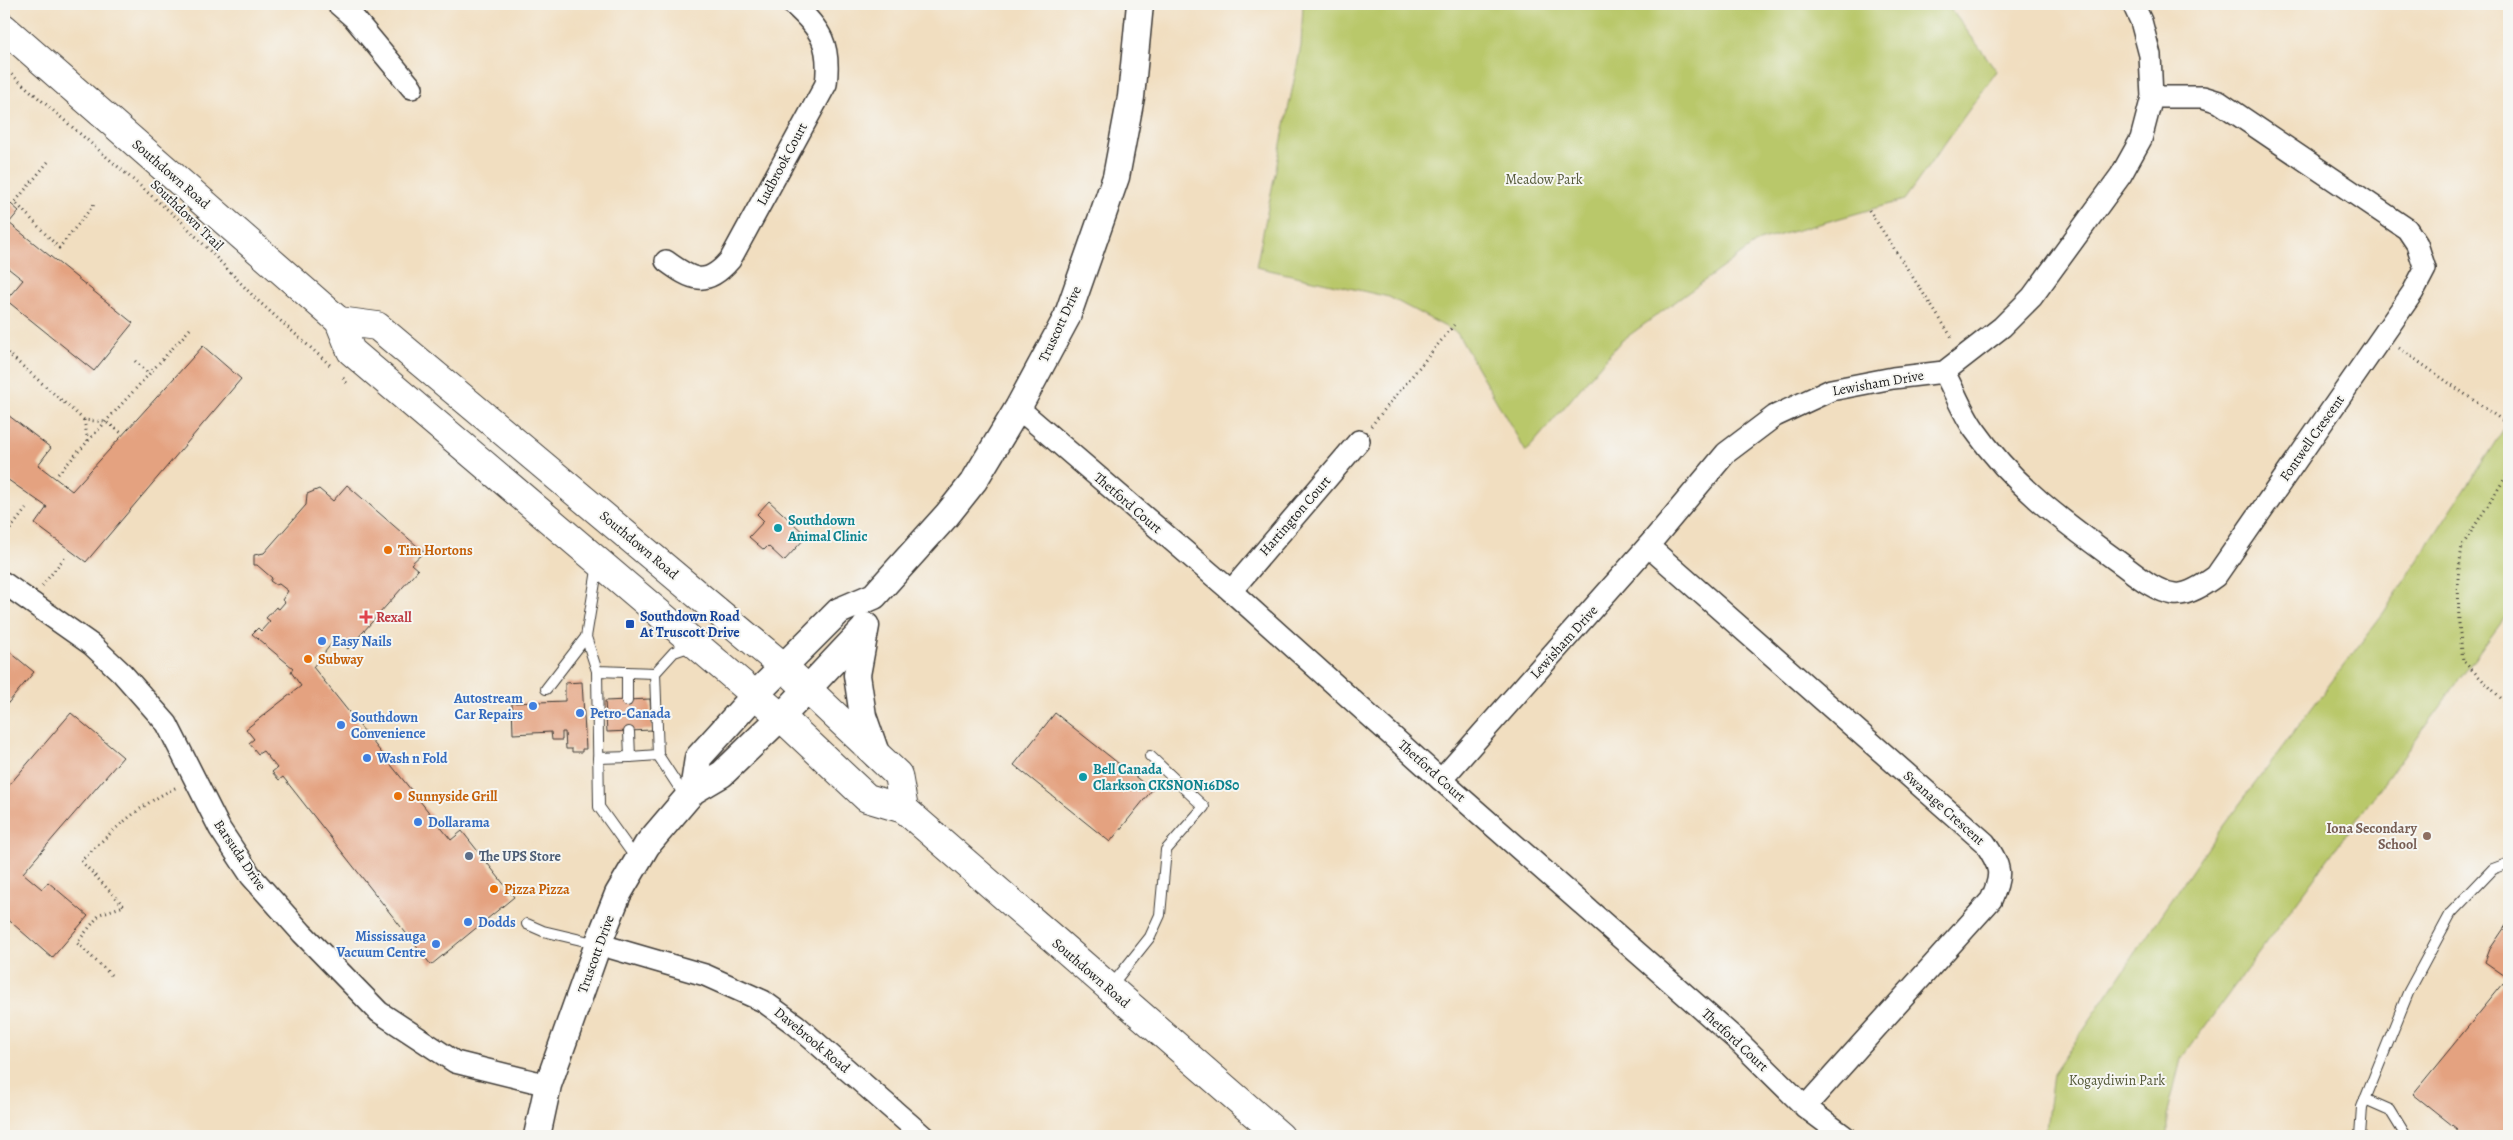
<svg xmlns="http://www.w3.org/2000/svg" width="2513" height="1140" viewBox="0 0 2513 1140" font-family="Alegreya,serif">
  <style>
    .green { fill: #b9c86a; stroke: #6a7243 }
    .building { fill: #e4a280 }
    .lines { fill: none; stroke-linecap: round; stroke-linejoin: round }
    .service-casing { stroke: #3c3935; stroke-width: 12 }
    .minor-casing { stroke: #3c3935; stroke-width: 24 }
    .tertiary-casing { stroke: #3c3935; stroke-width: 29 }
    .primary-casing { stroke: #3c3935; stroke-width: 30 }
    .path { stroke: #3c3935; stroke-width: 3; stroke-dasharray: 1 4; stroke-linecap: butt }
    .service { stroke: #fff; stroke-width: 10 }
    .minor { stroke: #fff; stroke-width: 21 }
    .tertiary { stroke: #fff; stroke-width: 26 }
    .primary { stroke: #fff; stroke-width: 28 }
    .culture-dot { fill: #0f9aa8; stroke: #f6f6f2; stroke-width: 2 }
    .food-dot { fill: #e8710a; stroke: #f6f6f2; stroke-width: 2 }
    .health-dot { fill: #e0444e; stroke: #f6f6f2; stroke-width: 2 }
    .transit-dot { fill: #1a4fb4; stroke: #f6f6f2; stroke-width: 2 }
    .shop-dot { fill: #3f7fe0; stroke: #f6f6f2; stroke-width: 2 }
    .education-dot { fill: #8d6e63; stroke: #f6f6f2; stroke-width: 2 }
    .service-dot { fill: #5c6f8a; stroke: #f6f6f2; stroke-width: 2 }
    .labels { text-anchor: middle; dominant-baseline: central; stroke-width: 4; stroke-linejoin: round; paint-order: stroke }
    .street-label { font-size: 14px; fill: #1c1c1c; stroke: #f6f6f2 }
    .park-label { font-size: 14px; fill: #535837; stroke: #f6f6f2 }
    .culture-label { font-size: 14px; font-weight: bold; fill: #0d838f; stroke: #f6f6f2; text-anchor: start }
    .food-label { font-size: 14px; font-weight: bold; fill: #c56008; stroke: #f6f6f2; text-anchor: start }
    .transit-label { font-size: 14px; font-weight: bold; fill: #164399; stroke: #f6f6f2; text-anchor: start }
    .health-label { font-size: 14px; font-weight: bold; fill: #be3a42; stroke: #f6f6f2; text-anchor: start }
    .shop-label { font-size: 14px; font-weight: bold; fill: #366cbe; stroke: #f6f6f2; text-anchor: start }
    .education-label { font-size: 14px; font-weight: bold; fill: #785e54; stroke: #f6f6f2; text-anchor: end }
    .service-label { font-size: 14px; font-weight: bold; fill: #4e5e75; stroke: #f6f6f2; text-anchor: start }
  </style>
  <rect width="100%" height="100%" fill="#f6f6f2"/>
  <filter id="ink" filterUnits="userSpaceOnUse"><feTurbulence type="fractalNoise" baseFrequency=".02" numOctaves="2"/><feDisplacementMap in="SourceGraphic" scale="10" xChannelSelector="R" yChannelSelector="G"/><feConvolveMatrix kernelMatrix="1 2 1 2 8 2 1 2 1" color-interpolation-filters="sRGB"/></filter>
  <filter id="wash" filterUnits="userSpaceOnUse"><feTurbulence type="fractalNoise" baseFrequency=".0096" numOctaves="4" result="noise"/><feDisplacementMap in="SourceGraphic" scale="20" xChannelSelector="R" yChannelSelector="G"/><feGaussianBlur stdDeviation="1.12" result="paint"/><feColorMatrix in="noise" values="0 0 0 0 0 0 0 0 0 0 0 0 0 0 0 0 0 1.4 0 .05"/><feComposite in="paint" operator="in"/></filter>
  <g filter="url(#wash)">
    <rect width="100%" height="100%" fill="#f1dec0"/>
    <g class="green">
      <polygon points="1303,4 1947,4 1997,71 1904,200 1759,241 1620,342 1526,452 1457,333 1389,297 1256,267 1301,46"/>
      <polygon points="2509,421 2509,612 2181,1059 2167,1116 2167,1136 2045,1136 2053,1074 2214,838 2384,612"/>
    </g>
    <g id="blocks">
      <g class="building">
        <polygon points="4,198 19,211 9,223 133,323 94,371 6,300 23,280 4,265"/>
        <polygon points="203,346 241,379 86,562 35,524 47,507 4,477 4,412 51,448 38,465 72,491"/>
        <polygon points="347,485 424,552 411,564 418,570 348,649 336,638 313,667 451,840 462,831 514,897 431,965 283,777 279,780 272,772 277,768 263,751 258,754 249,743 254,739 246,729 301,686 291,672 293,668 252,634 258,628 261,631 270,621 266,618 276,607 279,609 285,602 282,600 288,591 279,584 276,585 270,581 272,578 257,565 254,565 254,555 264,553 306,505 307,494 319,489 333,501"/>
        <polygon points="769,501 807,536 784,561 768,546 764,550 749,537 764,521 757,514"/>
        <polygon points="4,647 34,672 4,708"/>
        <polygon points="582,682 586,749 582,749 582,752 572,752 572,749 566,749 565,732 562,732 562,740 552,740 551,732 513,734 512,703 565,701 565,683"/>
        <polygon points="650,699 652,730 607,732 605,701"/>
        <polygon points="71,713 123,757 23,873 42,889 48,882 88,916 52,958 4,916 4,791"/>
        <polygon points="1055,713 1152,790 1110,842 1014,765"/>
        <polygon points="2509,921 2509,1136 2458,1136 2457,1129 2413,1094 2508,978 2485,962 2490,949"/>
      </g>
    </g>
  </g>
  <g filter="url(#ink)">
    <use href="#blocks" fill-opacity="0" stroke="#3c3935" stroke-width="1"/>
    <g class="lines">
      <g class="service-casing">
        <g id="service">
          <polyline points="598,564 586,637 597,671 655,673 674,652 694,645"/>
          <polyline points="597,671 599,807 637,860"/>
          <polyline points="627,672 627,701"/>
          <polyline points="655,673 658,755 686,798"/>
          <polyline points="546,689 586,637"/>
          <polyline points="629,732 630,757 658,755"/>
          <polyline points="598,758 630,757"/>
          <polyline points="527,924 543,931 598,944"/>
          <polyline points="1111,986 1150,937 1160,915 1166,850 1204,807 1150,756"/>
          <polyline points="2365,1099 2390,1110 2406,1136"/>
          <polyline points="2360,1136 2362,1107 2408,993 2451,913 2493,869 2509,863"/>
        </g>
      </g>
      <g class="minor-casing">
        <g id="minor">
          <polyline points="338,4 354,18 412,88"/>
          <path d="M666 261C692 280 706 288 730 260L826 84C831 45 821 29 793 4"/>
          <path d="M1944 372C1954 390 1962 412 1974 429 2013 485 2061 520 2116 560 2133 572 2153 591 2174 594 2188 596 2205 584 2216 576L2413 292 2425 269 2417 244 2407 229 2219 102 2203 97H2152"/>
          <polyline points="1018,408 1231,591 1441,780 1738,1041 1805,1107 1844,1136"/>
          <path d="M1648 546 1985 843C2001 867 2003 874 1991 900L1805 1107"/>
          <polyline points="4,583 92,645 122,673 167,724 220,829 251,876 302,933 379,1012 455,1062 548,1085"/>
          <polyline points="1231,591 1359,441"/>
          <polyline points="1441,780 1648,546 1726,453 1775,416 1831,390 1893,378 1944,372 2002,327 2032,297 2121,175 2141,139 2152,97 2150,55 2141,21 2133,4"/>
          <polyline points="598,944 705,975 763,1001 796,1025 923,1136"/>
        </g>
      </g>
      <g class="tertiary-casing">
        <g id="tertiary">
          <polyline points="866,626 857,675 863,716 877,756"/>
          <polyline points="693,791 698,758 755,695 839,611 874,596 947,515 974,481 1018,408 1067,317 1116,177 1131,97 1140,4"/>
          <polyline points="537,1136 548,1085 598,944 618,894 647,845 693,791 722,774 781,717 865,628"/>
        </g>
      </g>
      <g class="primary-casing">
        <g id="primary">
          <polyline points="4,28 339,321 351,351 781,717 867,798 904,809 1280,1136"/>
          <polyline points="339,321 377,326 785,668 898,775 904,809"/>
        </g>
      </g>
      <g class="path">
        <polyline points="4,68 183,223 256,299 330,365"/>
        <polyline points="48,162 15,202 59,248 95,203"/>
        <polyline points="1869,210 1953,339"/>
        <polyline points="2399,348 2509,425"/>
        <polyline points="4,350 84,420 106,422 123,434"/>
        <polyline points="135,361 149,374"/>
        <polyline points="343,378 349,386"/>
        <polyline points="84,420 88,441"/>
        <polyline points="1371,426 1454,325"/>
        <polyline points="2509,472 2462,546 2458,577 2459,624 2463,661 2509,706"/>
        <polyline points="58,474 191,328"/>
        <polyline points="4,537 26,509"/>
        <polyline points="42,586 65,557"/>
        <path d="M111 975 77 943 100 914 124 906 81 861C111 832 139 805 177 787"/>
      </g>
      <use href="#service" class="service"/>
      <use href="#minor" class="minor"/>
      <use href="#tertiary" class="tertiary"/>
      <use href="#primary" class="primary"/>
    </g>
  </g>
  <g class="culture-dot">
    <circle cx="778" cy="528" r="5"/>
    <circle cx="1083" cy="777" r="5"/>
  </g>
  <g class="food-dot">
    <circle cx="388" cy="550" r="5"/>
    <circle cx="308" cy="659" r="5"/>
    <circle cx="398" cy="796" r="5"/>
    <circle cx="494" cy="889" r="5"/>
  </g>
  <path class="health-dot" d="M363.5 609.5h5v5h5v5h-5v5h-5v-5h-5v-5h5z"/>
  <rect class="transit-dot" x="625" y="619" width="10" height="10" rx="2.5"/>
  <g class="shop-dot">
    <circle cx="322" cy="641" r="5"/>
    <circle cx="533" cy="706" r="5"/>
    <circle cx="580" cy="713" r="5"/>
    <circle cx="341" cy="725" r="5"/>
    <circle cx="367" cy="758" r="5"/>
    <circle cx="418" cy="822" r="5"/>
    <circle cx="468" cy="922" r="5"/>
    <circle cx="436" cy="944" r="5"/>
  </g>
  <circle class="education-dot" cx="2427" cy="836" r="5"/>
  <circle class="service-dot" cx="469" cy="856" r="5"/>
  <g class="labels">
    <g class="street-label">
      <text transform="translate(782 164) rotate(-62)">Ludbrook Court</text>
      <text transform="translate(171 174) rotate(41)">Southdown Road</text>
      <text transform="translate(187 215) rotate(44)">Southdown Trail</text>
      <text transform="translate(1060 324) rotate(-65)">Truscott Drive</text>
      <text transform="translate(1878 383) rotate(-10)">Lewisham Drive</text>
      <text transform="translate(2312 438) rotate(-55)">Fontwell Crescent</text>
      <text transform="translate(1128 503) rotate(41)">Thetford Court</text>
      <text transform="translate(1295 516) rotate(-49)">Hartington Court</text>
      <text transform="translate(639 545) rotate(40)">Southdown Road</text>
      <text transform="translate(1564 642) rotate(-48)">Lewisham Drive</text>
      <text transform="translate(1432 771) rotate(42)">Thetford Court</text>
      <text transform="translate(1944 808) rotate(42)">Swanage Crescent</text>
      <text transform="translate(240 855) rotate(56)">Barsuda Drive</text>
      <text transform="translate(596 954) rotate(-70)">Truscott Drive</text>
      <text transform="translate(1091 973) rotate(41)">Southdown Road</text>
      <text transform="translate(812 1040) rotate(40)">Davebrook Road</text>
      <text transform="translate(1735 1040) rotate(43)">Thetford Court</text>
    </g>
    <g class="park-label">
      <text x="1544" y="179">Meadow Park</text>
      <text x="2117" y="1080">Kogaydiwin Park</text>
    </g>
    <g class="culture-label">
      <text x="788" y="520">Southdown<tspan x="788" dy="16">Animal Clinic</tspan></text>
      <text x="1093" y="769">Bell Canada<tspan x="1093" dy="16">Clarkson CKSNON16DS0</tspan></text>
    </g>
    <g class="food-label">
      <text x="398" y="550">Tim Hortons</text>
      <text x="318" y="659">Subway</text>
      <text x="408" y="796">Sunnyside Grill</text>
      <text x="504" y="889">Pizza Pizza</text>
    </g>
    <g class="transit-label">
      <text x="640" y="616">Southdown Road<tspan x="640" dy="16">At Truscott Drive</tspan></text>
    </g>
    <g class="health-label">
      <text x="376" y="617">Rexall</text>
    </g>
    <g class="shop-label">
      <text x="332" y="641">Easy Nails</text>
      <text x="523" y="698" text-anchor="end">Autostream<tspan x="523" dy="16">Car Repairs</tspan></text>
      <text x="590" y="713">Petro-Canada</text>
      <text x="351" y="717">Southdown<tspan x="351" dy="16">Convenience</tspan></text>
      <text x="377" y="758">Wash n Fold</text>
      <text x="428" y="822">Dollarama</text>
      <text x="478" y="922">Dodds</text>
      <text x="426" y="936" text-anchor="end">Mississauga<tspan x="426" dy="16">Vacuum Centre</tspan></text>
    </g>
    <g class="education-label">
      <text x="2417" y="828">Iona Secondary<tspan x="2417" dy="16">School</tspan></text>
    </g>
    <g class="service-label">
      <text x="479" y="856">The UPS Store</text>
    </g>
  </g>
  <rect width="2513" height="1140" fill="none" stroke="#f6f6f2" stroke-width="20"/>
</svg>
